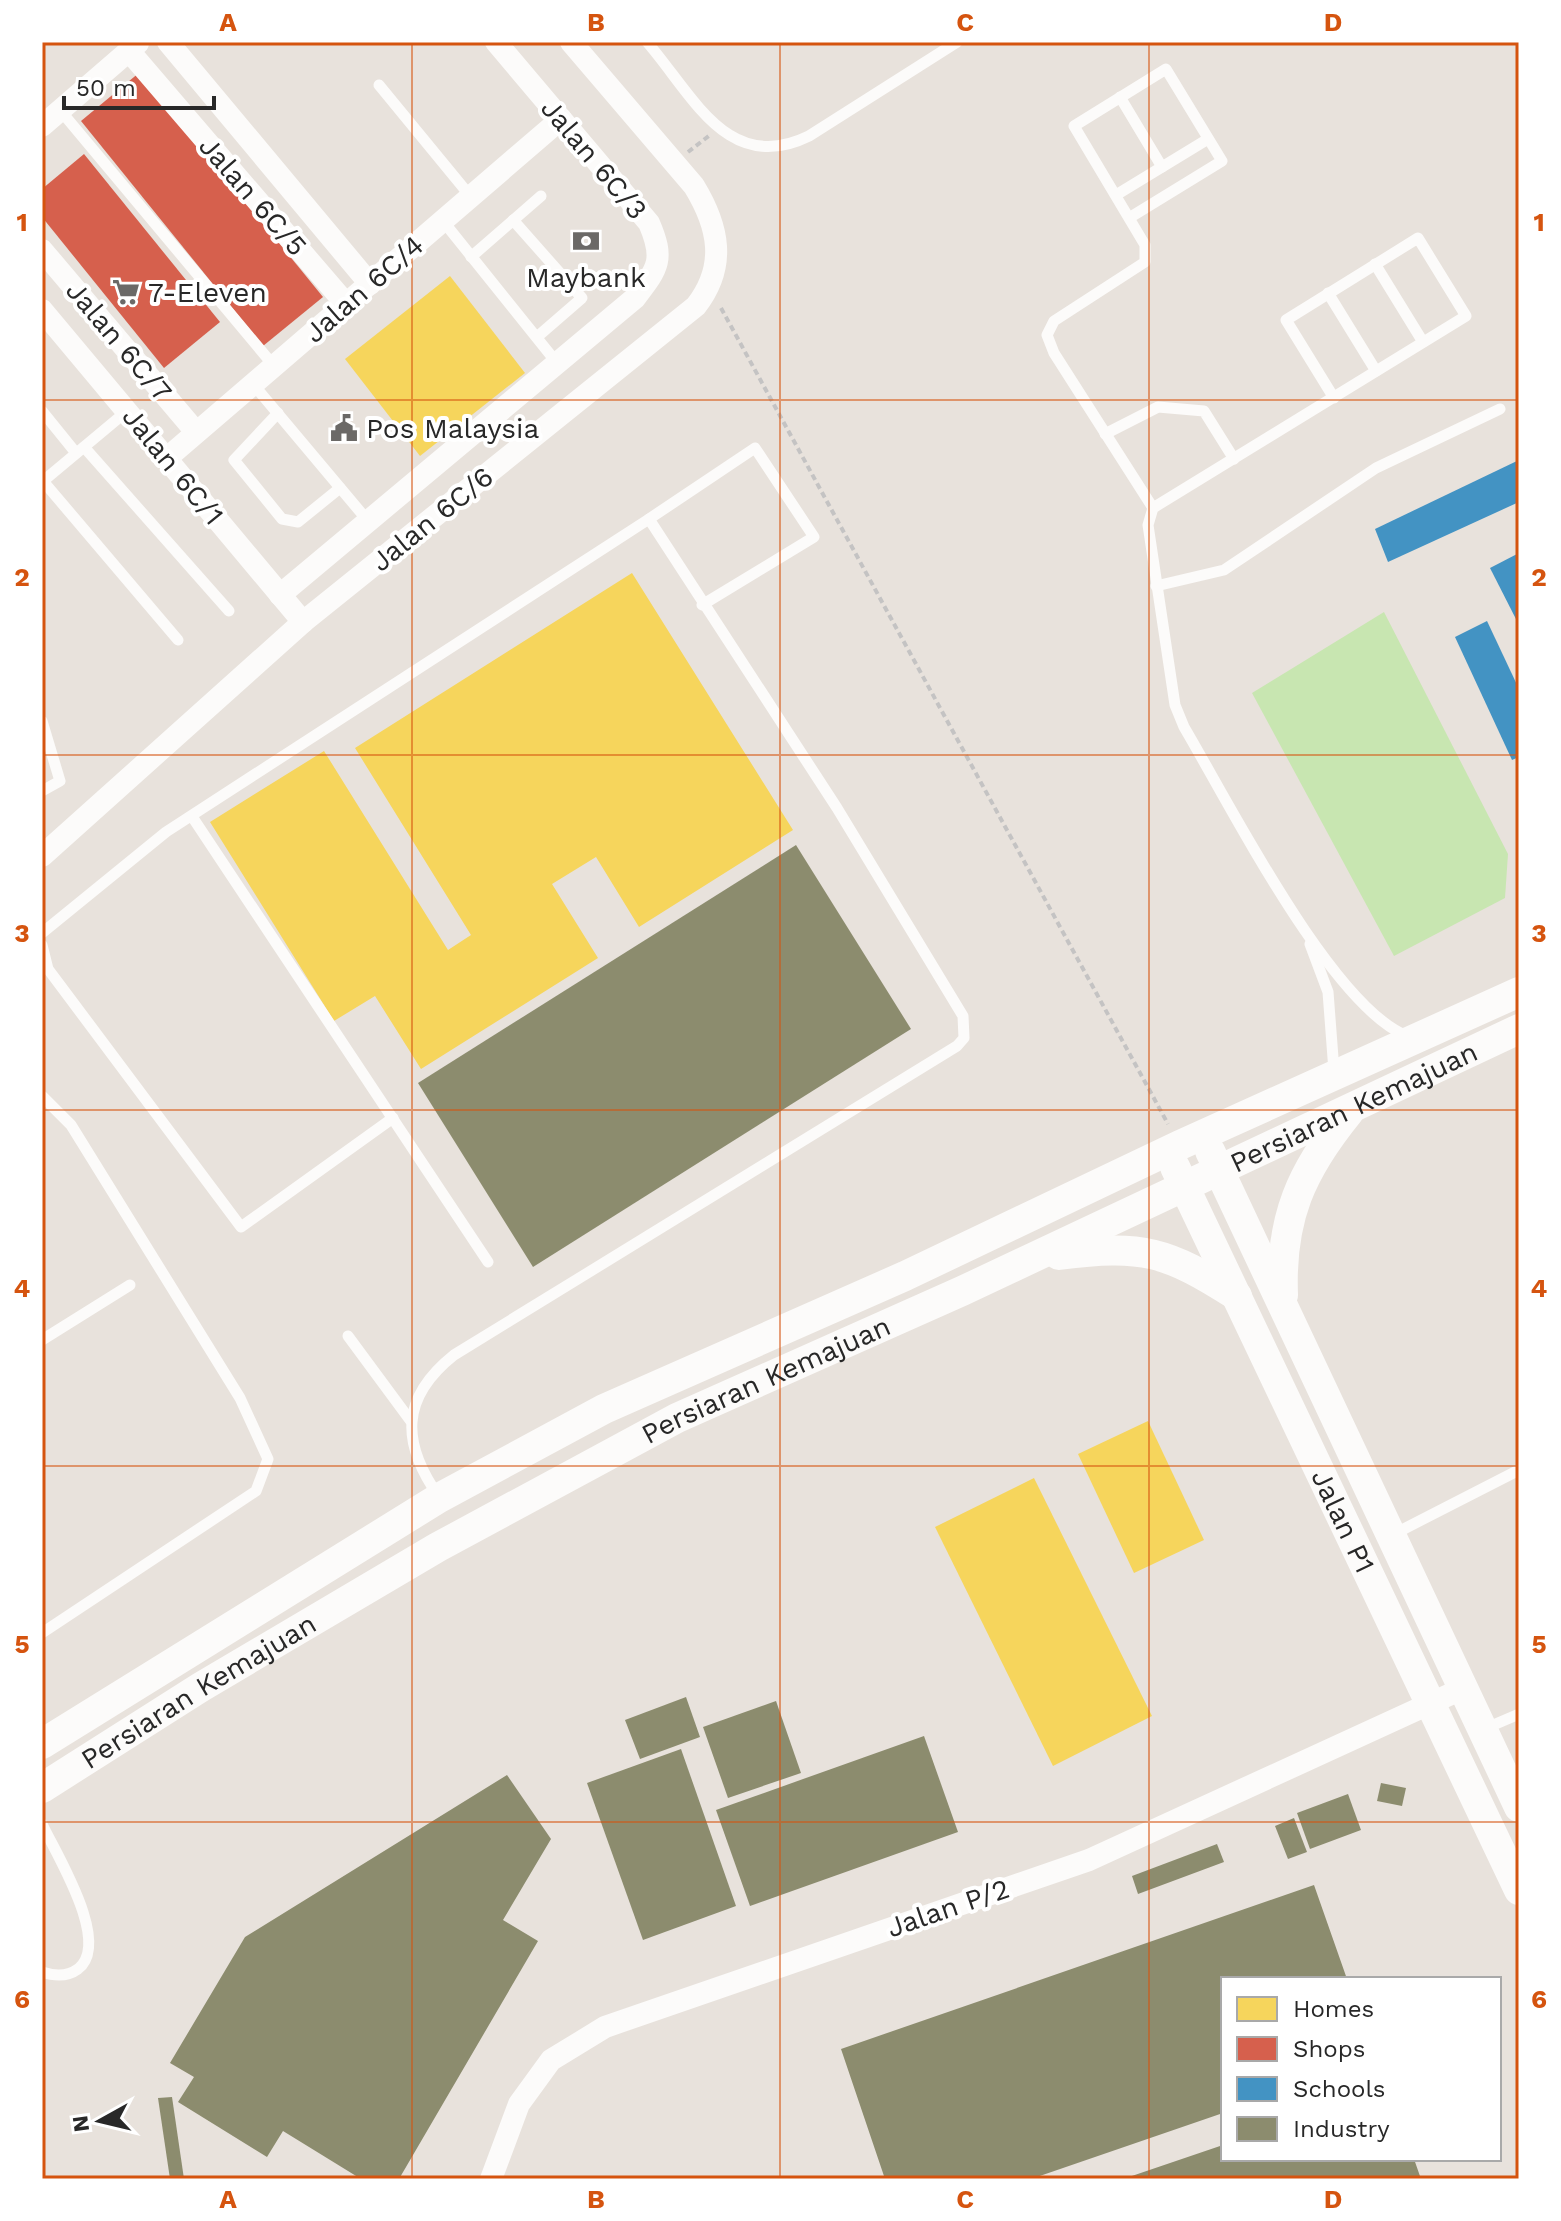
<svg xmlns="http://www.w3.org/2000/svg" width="1561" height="2221" viewBox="0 0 1561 2221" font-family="'Work Sans',sans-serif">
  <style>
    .green { fill: #c8e6b1 }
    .homes { fill: #f6d55c }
    .shops { fill: #d6604d }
    .schools { fill: #4393c3 }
    .industry { fill: #8c8c6e }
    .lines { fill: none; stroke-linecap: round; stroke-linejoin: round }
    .path { stroke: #c4c3c3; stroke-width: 4; stroke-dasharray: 6 4; stroke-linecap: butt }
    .service { stroke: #fcfbfa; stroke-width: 11 }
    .minor { stroke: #fcfbfa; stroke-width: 22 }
    .secondary { stroke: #fcfbfa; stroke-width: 30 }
    .grid { fill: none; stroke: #d5540f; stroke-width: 2; stroke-opacity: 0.55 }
    .labels { text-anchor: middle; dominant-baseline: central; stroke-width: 8; stroke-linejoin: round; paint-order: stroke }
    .street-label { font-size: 28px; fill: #282828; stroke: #fff }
    .poi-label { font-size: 28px; fill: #282828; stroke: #fff; text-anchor: start }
    .neatline { fill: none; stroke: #d5540f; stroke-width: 3 }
    .grid-label { font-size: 26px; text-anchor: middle; font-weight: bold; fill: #d5540f }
  </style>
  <rect width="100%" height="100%" fill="#e8e2dc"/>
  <polygon class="green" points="1384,612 1508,854 1505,898 1394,956 1252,693"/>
  <g class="homes">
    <polygon points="450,276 525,373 420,456 345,359"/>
    <polygon points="632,573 793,830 639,927 596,857 552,884 598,958 421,1069 375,996 334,1021 210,822 324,751 448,950 471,935 355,748"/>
    <polygon points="1148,1421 1204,1540 1134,1573 1078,1454"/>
    <polygon points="1034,1478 1152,1716 1053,1766 935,1527"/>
  </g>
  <g class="shops">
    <polygon points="140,72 323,297 263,346 81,121"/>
    <polygon points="84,154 220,322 164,368 42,217 42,189"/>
  </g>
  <g class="schools">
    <polygon points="1519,460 1519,502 1388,562 1375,529"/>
    <polygon points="1519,553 1519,625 1490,568"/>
    <polygon points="1487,621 1519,689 1519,757 1512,760 1455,637"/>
  </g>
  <g class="industry">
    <polygon points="796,845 911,1029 533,1267 418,1083"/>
    <polygon points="686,1697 700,1737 640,1759 625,1720"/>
    <polygon points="776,1701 801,1773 728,1798 703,1727"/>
    <polygon points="924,1736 958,1832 750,1906 716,1810"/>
    <polygon points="681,1749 736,1906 643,1940 587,1783"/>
    <polygon points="507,1775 551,1839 503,1920 538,1941 399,2179 361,2179 283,2131 267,2157 178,2102 194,2077 170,2063 245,1937"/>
    <polygon points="1381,1783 1406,1788 1402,1806 1377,1801"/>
    <polygon points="1348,1794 1361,1830 1310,1849 1297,1813"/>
    <polygon points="1294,1818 1307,1852 1288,1859 1275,1826"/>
    <polygon points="1217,1844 1224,1862 1138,1894 1132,1876"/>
    <polygon points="1314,1885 1347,1979 1223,1979 1223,2113 1031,2179 885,2179 841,2049"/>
    <polygon points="172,2097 184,2179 170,2179 158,2098"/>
    <polygon points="1223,2145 1223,2159 1414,2159 1421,2179 1123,2179"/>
  </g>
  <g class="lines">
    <g class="path">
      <polyline points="688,152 710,135"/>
      <polyline points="721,308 1168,1124"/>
    </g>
    <g class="service">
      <path d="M647 42C693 95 728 176 809 136L957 42"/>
      <polyline points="379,85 471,197"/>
      <polyline points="1120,97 1162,167"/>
      <polyline points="60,110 274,366"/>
      <polyline points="1116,195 1208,139"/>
      <polyline points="1129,218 1222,161 1166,69 1074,126 1145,245 1145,262 1054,321 1047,335 1054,353 1153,508"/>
      <polyline points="513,220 582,298 537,337"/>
      <polyline points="443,221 557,363"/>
      <polyline points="471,257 541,196"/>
      <polyline points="1375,264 1423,342"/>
      <polyline points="1328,293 1376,371"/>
      <polyline points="253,384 368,521"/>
      <path d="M1334 398 1286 320 1418 238 1466 316 1153 508 1148 525 1175 705 1184 727C1228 801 1331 1006 1407 1036"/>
      <polyline points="42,411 76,453"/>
      <polyline points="278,413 234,460 282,519 298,522 340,488"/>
      <polyline points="1105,434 1158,407 1204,411 1234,459"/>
      <polyline points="84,447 229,611"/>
      <polyline points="43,481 178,640"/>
      <polyline points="42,482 127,411"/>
      <polyline points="649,519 755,448 814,537 702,605"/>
      <polyline points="1156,586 1224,570 1376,468 1500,409"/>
      <polyline points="42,721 60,781 42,791"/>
      <polyline points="193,818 488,1262"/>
      <path d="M42 933 166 832 649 519 837 808 963 1016 964 1038 957 1046 454 1355C400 1398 401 1443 439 1497"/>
      <polyline points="1310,944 1328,992 1334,1071"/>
      <polyline points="42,945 48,969 241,1227 393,1118"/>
      <polyline points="42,1096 71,1125 240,1398 268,1459 256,1491 42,1633"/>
      <polyline points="348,1336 410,1420"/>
      <polyline points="42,1340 130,1285"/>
      <polyline points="1392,1535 1519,1470"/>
      <polyline points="1484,1729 1519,1714"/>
      <path d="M42 1824C56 1854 112 1943 78 1969 67 1977 54 1976 42 1972"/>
    </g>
    <g class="minor">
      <polyline points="168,42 370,284"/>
      <polyline points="129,51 346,304"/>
      <polyline points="42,126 138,43"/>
      <polyline points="42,250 196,432"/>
      <polyline points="42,310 303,622"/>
      <polyline points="167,458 561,119"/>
      <path d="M280 595 635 298C658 268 665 260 649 223L496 42"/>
      <path d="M42 856 303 622 696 306C727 266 719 227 694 186L571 42"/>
      <polyline points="491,2179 519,2104 551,2060 605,2027 1089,1860 1464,1688"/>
    </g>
    <g class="secondary">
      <polyline points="1210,1151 1519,1807"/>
      <path id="s1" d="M1175 1167 1519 1890"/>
      <path d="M1059 1255C1142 1244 1167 1251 1237 1296"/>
      <path d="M1283 1295C1280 1218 1301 1171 1349 1112"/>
      <polyline points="42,1744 439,1498 604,1409 905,1276 1180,1145 1519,992"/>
      <path id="s2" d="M42 1788 201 1687 438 1547 677 1418 962 1291 1519 1029"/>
    </g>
  </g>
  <path class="grid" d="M412 42V2179M780 42V2179M1149 42V2179M42 400H1519M42 755H1519M42 1110H1519M42 1466H1519M42 1822H1519"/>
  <defs>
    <g id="bank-bare" transform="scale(2.16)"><path d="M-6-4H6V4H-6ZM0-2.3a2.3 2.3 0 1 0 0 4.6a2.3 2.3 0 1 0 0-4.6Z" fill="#6b6967" stroke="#fff" stroke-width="2.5" paint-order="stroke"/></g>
    <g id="supermarket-bare" transform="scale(2.16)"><path d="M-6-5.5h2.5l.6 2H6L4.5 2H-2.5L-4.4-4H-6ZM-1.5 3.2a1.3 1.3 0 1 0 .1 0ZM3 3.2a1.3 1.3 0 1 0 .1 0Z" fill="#6b6967" stroke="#fff" stroke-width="2.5" paint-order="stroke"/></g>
    <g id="civic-bare" transform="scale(2.16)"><path d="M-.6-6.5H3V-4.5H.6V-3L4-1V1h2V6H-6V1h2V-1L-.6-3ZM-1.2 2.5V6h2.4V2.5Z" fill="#6b6967" stroke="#fff" stroke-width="2.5" paint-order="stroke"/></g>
  </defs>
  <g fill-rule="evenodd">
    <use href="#bank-bare" x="586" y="241"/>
    <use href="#supermarket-bare" x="126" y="292"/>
    <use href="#civic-bare" x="344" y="428"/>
  </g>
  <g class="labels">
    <g class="street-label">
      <text transform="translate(594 159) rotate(50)">Jalan 6C/3</text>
      <text transform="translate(253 196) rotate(49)">Jalan 6C/5</text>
      <text transform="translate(364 289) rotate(-41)">Jalan 6C/4</text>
      <text transform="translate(119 341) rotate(50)">Jalan 6C/7</text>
      <text transform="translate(173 466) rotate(51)">Jalan 6C/1</text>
      <text transform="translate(432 519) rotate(-39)">Jalan 6C/6</text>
      <text stroke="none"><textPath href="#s2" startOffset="1480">Persiaran Kemajuan</textPath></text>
      <text stroke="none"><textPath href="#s2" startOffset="832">Persiaran Kemajuan</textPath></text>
      <text stroke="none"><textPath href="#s1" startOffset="392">Jalan P1</textPath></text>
      <text stroke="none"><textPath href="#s2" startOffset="184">Persiaran Kemajuan</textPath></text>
      <text transform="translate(948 1908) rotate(-19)">Jalan P/2</text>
    </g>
    <g class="poi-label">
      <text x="586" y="277" text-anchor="middle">Maybank</text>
      <text x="148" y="292">7-Eleven</text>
      <text x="366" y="428">Pos Malaysia</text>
    </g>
  </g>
  <rect width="1561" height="2221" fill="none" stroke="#ffffff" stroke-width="88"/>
  <rect x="1221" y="1977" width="280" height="184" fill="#ffffff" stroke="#a9a9a9" stroke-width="2"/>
  <rect x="1237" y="1997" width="40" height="24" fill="#f6d55c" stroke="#a9a9a9" stroke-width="2"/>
  <text x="1293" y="2017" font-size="24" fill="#282828">Homes</text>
  <rect x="1237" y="2037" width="40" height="24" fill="#d6604d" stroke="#a9a9a9" stroke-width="2"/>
  <text x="1293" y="2057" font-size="24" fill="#282828">Shops</text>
  <rect x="1237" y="2077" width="40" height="24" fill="#4393c3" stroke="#a9a9a9" stroke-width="2"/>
  <text x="1293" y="2097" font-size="24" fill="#282828">Schools</text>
  <rect x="1237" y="2117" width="40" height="24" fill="#8c8c6e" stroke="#a9a9a9" stroke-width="2"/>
  <text x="1293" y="2137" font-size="24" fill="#282828">Industry</text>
  <g transform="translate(100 2121) rotate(262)" stroke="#ffffff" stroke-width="6" paint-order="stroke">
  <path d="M0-6L14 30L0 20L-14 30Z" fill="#282828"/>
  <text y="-12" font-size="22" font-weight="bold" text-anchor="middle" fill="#282828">N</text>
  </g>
  <path d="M64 96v12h150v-12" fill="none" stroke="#282828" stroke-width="4"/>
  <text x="76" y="96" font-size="24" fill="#282828" stroke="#ffffff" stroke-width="6" paint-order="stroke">50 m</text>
  <rect x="44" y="44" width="1473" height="2133" class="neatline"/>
  <g class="grid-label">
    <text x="228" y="31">A</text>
    <text x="596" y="31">B</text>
    <text x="965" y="31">C</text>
    <text x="1333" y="31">D</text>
    <text x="22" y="231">1</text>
    <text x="1539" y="231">1</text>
    <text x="22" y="586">2</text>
    <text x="1539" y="586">2</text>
    <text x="22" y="942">3</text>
    <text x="1539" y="942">3</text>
    <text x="22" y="1297">4</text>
    <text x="1539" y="1297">4</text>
    <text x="22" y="1653">5</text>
    <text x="1539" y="1653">5</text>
    <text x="22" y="2008">6</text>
    <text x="1539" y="2008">6</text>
    <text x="228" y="2208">A</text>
    <text x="596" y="2208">B</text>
    <text x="965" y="2208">C</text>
    <text x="1333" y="2208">D</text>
  </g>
</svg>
